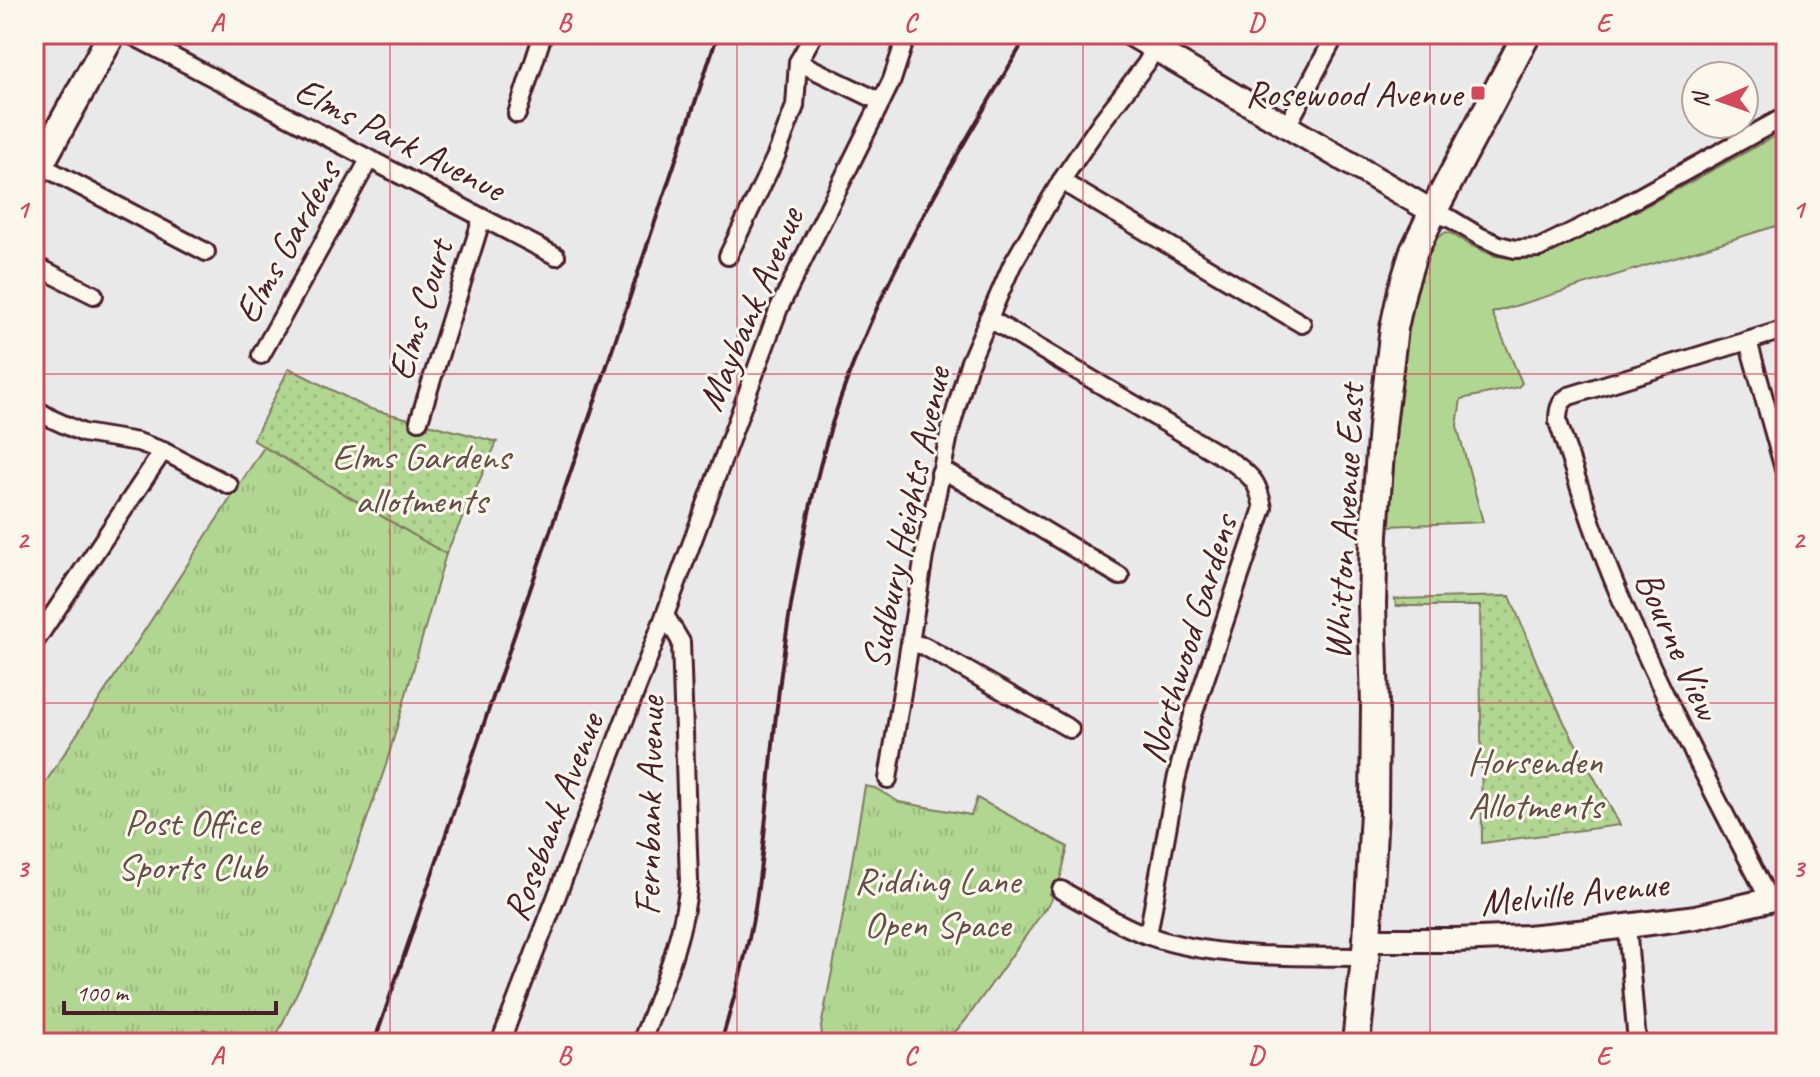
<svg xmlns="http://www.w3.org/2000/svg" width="1820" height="1077" viewBox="0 0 1820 1077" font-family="Caveat,sans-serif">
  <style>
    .grass { fill: #b1d691; stroke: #7e7a5e; stroke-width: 2 }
    .park { fill: url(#park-tufts); stroke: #7e7a5e; stroke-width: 2 }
    .garden { fill: url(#garden-dots); stroke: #7e7a5e; stroke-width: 2 }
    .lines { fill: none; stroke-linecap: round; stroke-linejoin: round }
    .street-casing { stroke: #4a1f2b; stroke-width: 22 }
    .secondary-casing { stroke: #4a1f2b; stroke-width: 28 }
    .primary-casing { stroke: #4a1f2b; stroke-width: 32 }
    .street { stroke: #fbf7ec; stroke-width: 16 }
    .secondary { stroke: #fbf7ec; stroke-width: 22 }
    .primary { stroke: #fbf7ec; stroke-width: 26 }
    .rail { stroke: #4a1f2b; stroke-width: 4 }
    .grid { fill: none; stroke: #d1495b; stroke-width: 2; stroke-opacity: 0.55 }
    .poi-dot { fill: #d1495b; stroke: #fbf7ec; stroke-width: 3 }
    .labels { text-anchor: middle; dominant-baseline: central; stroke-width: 6; stroke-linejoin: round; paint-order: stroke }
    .poi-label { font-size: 38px; fill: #4a1f2b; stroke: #fbf7ec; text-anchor: end }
    .street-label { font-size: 38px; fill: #4a1f2b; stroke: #fbf7ec }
    .park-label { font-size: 38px; fill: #644d44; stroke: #fbf7ec }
    .neatline { fill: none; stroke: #d1495b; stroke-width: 3 }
    .grid-label { font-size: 26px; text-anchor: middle; font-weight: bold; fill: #d1495b }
  </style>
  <defs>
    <pattern id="park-tufts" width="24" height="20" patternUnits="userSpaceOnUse" patternTransform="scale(2)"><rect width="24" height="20" fill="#b1d691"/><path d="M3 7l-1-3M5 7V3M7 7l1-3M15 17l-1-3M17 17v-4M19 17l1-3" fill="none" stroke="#9ab77d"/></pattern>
    <pattern id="garden-dots" width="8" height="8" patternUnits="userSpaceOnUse" patternTransform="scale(2)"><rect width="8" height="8" fill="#b1d691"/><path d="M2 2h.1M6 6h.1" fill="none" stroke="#9ab77d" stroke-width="1.8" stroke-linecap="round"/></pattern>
  </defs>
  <rect width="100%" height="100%" fill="#eae9ea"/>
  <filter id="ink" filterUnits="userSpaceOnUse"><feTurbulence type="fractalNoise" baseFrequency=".0125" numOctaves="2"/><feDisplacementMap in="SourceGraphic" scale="16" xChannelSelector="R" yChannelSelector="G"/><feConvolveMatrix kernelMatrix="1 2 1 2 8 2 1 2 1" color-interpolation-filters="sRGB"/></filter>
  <g filter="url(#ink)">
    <polygon class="grass" points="1781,133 1786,141 1786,223 1492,313 1522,383 1518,387 1461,399 1457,426 1483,522 1387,526 1405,336 1414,283 1430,243 1446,232 1452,234 1470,245 1495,256 1519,259 1538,256 1640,209"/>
    <g class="park">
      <polygon points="264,447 446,554 386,765 332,919 273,1043 249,1043 203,1029 199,1043 34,1043 34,800"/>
      <polygon points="865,786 875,788 899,802 971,815 977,798 1068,847 1060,879 1050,894 1052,899 965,1021 945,1043 823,1043 821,1027 841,926"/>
    </g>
    <g class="garden">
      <polygon points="289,368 367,408 497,442 446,554 253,440"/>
      <polygon points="1510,596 1539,668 1565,724 1620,825 1482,843 1480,606 1396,606 1395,599"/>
    </g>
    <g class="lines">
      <g class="street-casing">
        <g id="street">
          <polyline points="129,34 556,256"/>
          <polyline points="798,62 881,102"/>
          <polyline points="517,114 543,34"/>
          <polyline points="1287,126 1336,34"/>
          <polyline points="40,165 206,252"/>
          <polyline points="1061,181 1302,324"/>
          <polyline points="1433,212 1451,219 1479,236 1499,245 1515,249 1539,248 1608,214 1786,116"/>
          <polyline points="728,256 776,156 795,106 798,62 814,34"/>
          <polyline points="34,265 94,295"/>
          <path d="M988 318 1235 464C1255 479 1258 484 1263 508L1193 715 1176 780 1148 935"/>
          <polyline points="1748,341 1786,476"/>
          <polyline points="261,355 369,160"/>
          <polyline points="34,408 52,419 83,433 138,442 163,451 229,485"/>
          <polyline points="419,421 482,218"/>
          <polyline points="940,473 950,474 1120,576"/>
          <polyline points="34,643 163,451"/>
          <polyline points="910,643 924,646 1070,729"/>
          <polyline points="888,779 924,556 950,430 969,364 1012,265 1061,181 1102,121 1146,64 1163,34"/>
          <path d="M1061 890C1090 906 1118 925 1149 936 1215 959 1296 956 1365 957"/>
          <path d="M1770 901C1717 800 1664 699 1619 594 1595 538 1577 479 1558 422 1558 411 1559 402 1569 396L1786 329"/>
          <polyline points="1627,926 1637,1043"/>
          <polyline points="500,1043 665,615 779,308 892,80 907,34"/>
          <path d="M641 1043C661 990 684 937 689 881L681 642 665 615"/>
        </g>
      </g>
      <g class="secondary-casing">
        <g id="secondary">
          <polyline points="1130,34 1433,212"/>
          <polyline points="1367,940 1455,940 1527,937 1588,931 1696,917 1786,896"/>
        </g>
      </g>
      <g class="primary-casing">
        <g id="primary">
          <polyline points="34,175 112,34"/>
          <polyline points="1356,1043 1367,940 1374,812 1375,705 1372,604 1374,534 1382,426 1394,328 1402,290 1414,251 1433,212 1527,34"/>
        </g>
      </g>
      <use href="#street" class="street"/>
      <use href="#secondary" class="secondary"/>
      <use href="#primary" class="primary"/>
      <g class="rail">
        <polyline points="374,1043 596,398 718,34"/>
        <path d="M721 1043C734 998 747 954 755 908 765 844 769 779 776 715 785 632 799 550 819 470 858 312 947 173 1028 34"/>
      </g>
    </g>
  </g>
  <path class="grid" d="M390 34V1043M737 34V1043M1083 34V1043M1430 34V1043M34 374H1786M34 703H1786"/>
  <rect class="poi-dot" x="1470" y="85" width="16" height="16" rx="4"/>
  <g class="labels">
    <g class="poi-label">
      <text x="1462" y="93">Rosewood Avenue</text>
    </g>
    <g class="street-label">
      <text transform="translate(400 139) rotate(27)">Elms Park Avenue</text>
      <text transform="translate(287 242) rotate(-61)">Elms Gardens</text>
      <text transform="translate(750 309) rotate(-67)">Maybank Avenue</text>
      <text transform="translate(420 310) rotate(-73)">Elms Court</text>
      <text transform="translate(906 518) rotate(-78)">Sudbury Heights Avenue</text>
      <text transform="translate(1344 522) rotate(-87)">Whitton Avenue East</text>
      <text transform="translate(1188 639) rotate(-73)">Northwood Gardens</text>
      <text transform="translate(1678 645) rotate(66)">Bourne View</text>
      <text transform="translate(649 806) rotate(-89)">Fernbank Avenue</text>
      <text transform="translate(553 817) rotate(-69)">Rosebank Avenue</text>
      <text transform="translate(1574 893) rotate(-6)">Melville Avenue</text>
    </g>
    <g class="park-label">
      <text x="421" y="456">Elms Gardens<tspan x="421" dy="44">allotments</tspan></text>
      <text x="1535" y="761">Horsenden<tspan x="1535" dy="44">Allotments</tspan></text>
      <text x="192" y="822">Post Office<tspan x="192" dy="44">Sports Club</tspan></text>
      <text x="937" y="880">Ridding Lane<tspan x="937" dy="44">Open Space</tspan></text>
    </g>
  </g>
  <rect width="1820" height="1077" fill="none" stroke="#fbf7ec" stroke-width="88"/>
  <g transform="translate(1720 100) rotate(268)"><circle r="38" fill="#fbf7ec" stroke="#b4a19f" stroke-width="2"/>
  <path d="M0-6L14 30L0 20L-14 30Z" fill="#d1495b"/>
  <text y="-12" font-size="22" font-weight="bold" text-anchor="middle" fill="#4a1f2b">N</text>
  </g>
  <path d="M64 1001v12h212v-12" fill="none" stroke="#4a1f2b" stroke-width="4"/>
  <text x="76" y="1001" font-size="24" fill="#4a1f2b" stroke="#fbf7ec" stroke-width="6" paint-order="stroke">100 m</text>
  <rect x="44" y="44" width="1732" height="989" class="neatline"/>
  <g class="grid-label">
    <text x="217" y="31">A</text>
    <text x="564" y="31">B</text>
    <text x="910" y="31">C</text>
    <text x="1256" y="31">D</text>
    <text x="1603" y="31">E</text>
    <text x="22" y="218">1</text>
    <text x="1798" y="218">1</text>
    <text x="22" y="548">2</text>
    <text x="1798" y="548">2</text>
    <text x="22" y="877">3</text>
    <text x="1798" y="877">3</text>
    <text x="217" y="1064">A</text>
    <text x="564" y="1064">B</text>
    <text x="910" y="1064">C</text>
    <text x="1256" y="1064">D</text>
    <text x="1603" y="1064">E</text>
  </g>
</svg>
